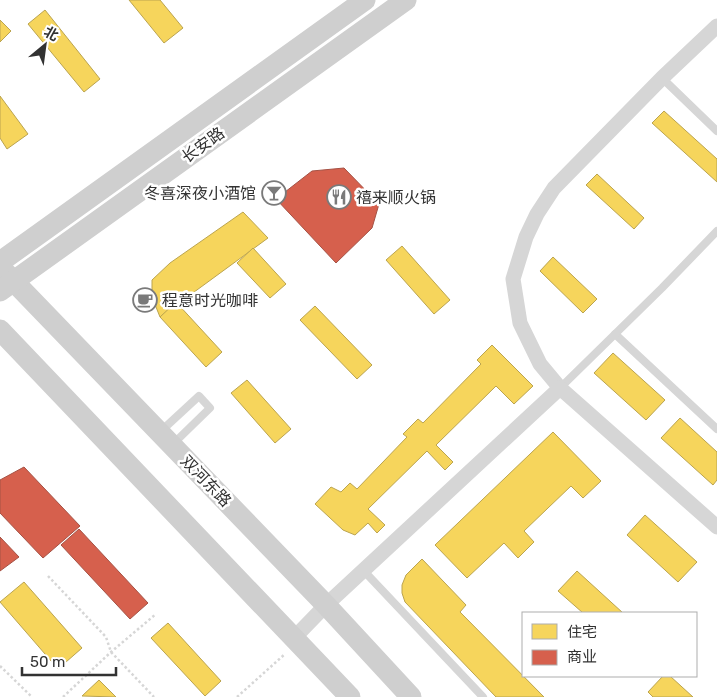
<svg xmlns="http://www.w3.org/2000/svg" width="717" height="697" viewBox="0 0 717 697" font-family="Rubik,'Noto Sans SC',sans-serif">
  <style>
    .homes { fill: #f6d55c; stroke: #bba44f }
    .shops { fill: #d6604d; stroke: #a55245 }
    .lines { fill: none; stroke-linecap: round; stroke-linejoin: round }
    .path { stroke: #d6d6d6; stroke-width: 2.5; stroke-dasharray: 2.5 2.5; stroke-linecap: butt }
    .lane { stroke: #d6d6d6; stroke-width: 8 }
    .street { stroke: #d6d6d6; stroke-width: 15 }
    .secondary { stroke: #cfcfcf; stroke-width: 21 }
    .labels { text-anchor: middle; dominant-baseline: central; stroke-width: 5; stroke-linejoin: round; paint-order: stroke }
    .street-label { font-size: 16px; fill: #323232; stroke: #fff }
    .poi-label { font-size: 16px; fill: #323232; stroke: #fff; text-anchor: start }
  </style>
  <rect width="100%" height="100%" fill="#fff"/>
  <g class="homes">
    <polygon points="129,0 160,0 183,28 164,43"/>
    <polygon points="45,10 100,79 84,92 28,24"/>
    <polygon points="0,20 11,31 0,42"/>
    <polygon points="0,96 28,134 7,149 0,138"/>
    <polygon points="664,111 717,159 717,182 652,123"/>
    <polygon points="597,174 644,218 634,229 586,185"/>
    <polygon points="243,212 268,238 160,317 152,297 152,280 170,263"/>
    <polygon points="402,246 450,300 434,314 386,260"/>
    <polygon points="253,248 286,284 270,298 237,263"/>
    <polygon points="553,257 597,299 583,313 540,271"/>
    <polygon points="176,302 222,352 206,367 160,317"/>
    <polygon points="315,306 372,365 357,379 300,320"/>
    <polygon points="492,345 533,386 514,404 496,386 436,445 453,462 445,470 427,451 368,509 385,525 377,533 368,523 355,535 343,530 315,504 331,487 341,492 350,483 357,489 407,437 403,434 418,419 423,423 481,364 477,360"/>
    <polygon points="613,353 665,400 646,420 594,373"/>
    <polygon points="247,380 291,429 275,443 231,393"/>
    <polygon points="680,418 717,452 717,480 713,485 661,438"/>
    <polygon points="553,432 601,481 583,498 571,486 524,531 534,542 518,558 504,543 467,578 435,545"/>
    <polygon points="645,515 697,562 678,582 627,535"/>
    <polygon points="422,559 466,605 460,612 544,697 496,697 405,602 402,593 402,585 406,575"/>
    <polygon points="577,571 623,613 583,613 558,591"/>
    <polygon points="24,582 82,648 58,669 0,602"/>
    <polygon points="168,623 221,681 205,696 151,638"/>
    <polygon points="663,676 670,676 693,697 653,697 648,692"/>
    <polygon points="99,680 116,697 82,696"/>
  </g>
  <g class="shops">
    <polygon points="344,168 379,204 372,228 336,263 276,199 312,171"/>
    <polygon points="24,467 80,526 43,558 0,513 0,480"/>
    <polygon points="79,529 148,603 130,619 61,545"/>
    <polygon points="0,537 19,557 0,571"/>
  </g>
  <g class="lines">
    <g class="path">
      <polyline points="48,576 106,637 111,652 154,697"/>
      <polyline points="0,666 32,697"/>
      <polyline points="63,697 111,652 156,614"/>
      <polyline points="237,697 285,654"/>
    </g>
    <g class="lane">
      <polyline points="662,78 717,131"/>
      <polyline points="615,334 717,429"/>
      <polyline points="560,388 662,288 717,231"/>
      <polyline points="160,432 199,396 210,408 173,444"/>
      <polyline points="363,570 483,697"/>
    </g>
    <g class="street">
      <polyline points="560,388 540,364 520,323 513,279 526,237 537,214 554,188 662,78 717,26"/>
      <polyline points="294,638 326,605 560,388 717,527"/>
    </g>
    <g class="secondary">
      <polyline points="0,262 365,0"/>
      <polyline points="0,267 326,605 411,697"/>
      <polyline points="0,291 406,0"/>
      <polyline points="0,330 350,697"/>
    </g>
  </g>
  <defs>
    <g id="bar-ring" transform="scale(1.25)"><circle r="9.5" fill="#fff" stroke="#7a7a7a" stroke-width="1.5"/><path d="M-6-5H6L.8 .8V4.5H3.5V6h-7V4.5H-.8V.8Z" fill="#7a7a7a"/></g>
    <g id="restaurant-ring" transform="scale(1.25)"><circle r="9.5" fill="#fff" stroke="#7a7a7a" stroke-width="1.5"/><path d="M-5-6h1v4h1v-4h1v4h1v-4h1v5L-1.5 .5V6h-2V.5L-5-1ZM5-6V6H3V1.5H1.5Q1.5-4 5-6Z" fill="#7a7a7a"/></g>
    <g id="cafe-ring" transform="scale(1.25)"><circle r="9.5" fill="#fff" stroke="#7a7a7a" stroke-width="1.5"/><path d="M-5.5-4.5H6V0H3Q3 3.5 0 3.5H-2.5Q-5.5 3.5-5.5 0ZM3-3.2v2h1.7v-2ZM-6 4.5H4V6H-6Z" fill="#7a7a7a"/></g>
  </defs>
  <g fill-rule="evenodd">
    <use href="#bar-ring" x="274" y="193"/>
    <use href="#restaurant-ring" x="339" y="197"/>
    <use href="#cafe-ring" x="145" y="300"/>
  </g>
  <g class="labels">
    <g class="street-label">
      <text transform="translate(203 145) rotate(-36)">长安路</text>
      <text transform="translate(206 481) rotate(46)">双河东路</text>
    </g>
    <g class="poi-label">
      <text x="256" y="193" text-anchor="end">冬喜深夜小酒馆</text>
      <text x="356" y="197">禧来顺火锅</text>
      <text x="162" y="300">程意时光咖啡</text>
    </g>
  </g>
  <rect x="522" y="612" width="175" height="65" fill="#ffffff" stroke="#adadad"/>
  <rect x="532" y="624" width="25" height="15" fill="#f6d55c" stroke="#adadad"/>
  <text x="567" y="637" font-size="15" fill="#323232">住宅</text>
  <rect x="532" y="650" width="25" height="15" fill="#d6604d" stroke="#adadad"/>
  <text x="567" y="662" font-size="15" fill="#323232">商业</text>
  <g transform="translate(45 45) rotate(29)" stroke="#ffffff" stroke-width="4" paint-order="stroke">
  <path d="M0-4L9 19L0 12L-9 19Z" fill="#323232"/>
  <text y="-8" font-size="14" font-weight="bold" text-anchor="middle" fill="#323232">北</text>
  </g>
  <path d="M22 667v8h94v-8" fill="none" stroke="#323232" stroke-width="2.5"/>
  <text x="30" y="667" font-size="15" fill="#323232" stroke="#ffffff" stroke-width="4" paint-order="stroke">50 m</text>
</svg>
